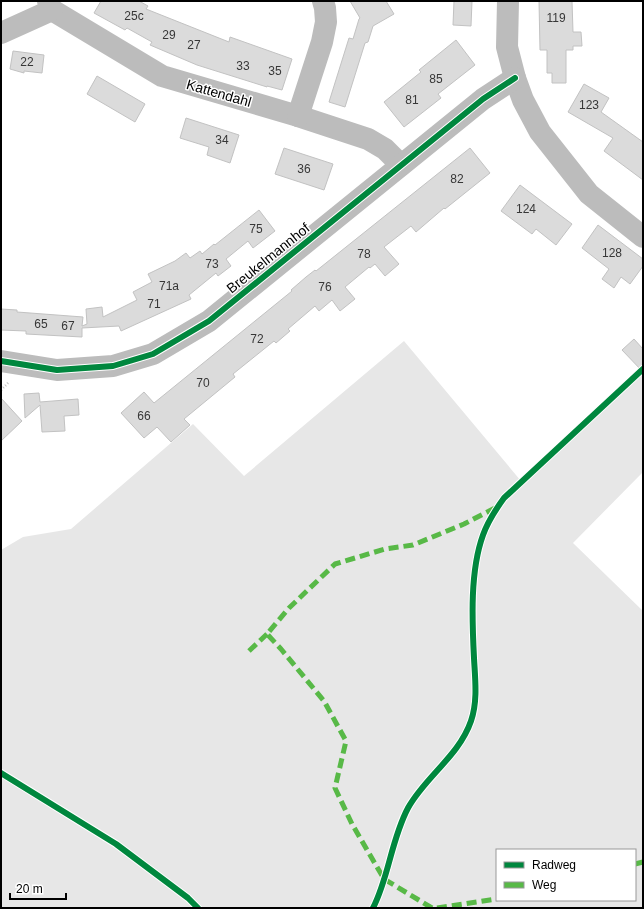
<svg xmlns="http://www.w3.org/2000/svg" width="644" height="909" viewBox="0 0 644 909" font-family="Arial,sans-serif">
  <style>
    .green { fill: #e7e7e7; fill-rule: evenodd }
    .building { fill: #dbdbdb; stroke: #c2c2c2 }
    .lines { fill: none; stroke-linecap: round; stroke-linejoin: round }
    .path { stroke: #c2c2c2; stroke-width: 2.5; stroke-dasharray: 1 2; stroke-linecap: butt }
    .minor { stroke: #bcbcbc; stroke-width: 22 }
    .quiet { stroke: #58b947; stroke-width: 5; stroke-dasharray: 10 5; stroke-linecap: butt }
    .cycleway-casing { stroke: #fff; stroke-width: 8 }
    .cycleway { stroke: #00873e; stroke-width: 6 }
    .labels { text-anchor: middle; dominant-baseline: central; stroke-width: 3; stroke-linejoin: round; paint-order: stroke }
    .number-label { font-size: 12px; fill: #373737 }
    .street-label { font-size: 14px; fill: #000; stroke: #fff }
  </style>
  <rect width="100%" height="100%" fill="#fff"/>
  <path class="green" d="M404 341 521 481 643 371V472L573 543 643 611V908H1V550L23 537 71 529 193 424 244 476ZM497 850H635V900H497Z"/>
  <g class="building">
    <polygon points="101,1 139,1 148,6 146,9 229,42 230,37 292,59 282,90 267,86 267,87 197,65 150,45 152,42 127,28 125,30 94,13"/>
    <polygon points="350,1 386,1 394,14 373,26 368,42 365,43 345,107 329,102 349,38 353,39 359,19 360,18"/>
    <polygon points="454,1 472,1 471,26 453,25"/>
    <polygon points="539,1 572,1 573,32 581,32 582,46 573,46 573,50 566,50 566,83 552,83 552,73 547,73 547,50 540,50"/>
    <polygon points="456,40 475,65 438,94 441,98 404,127 384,102 421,72 419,70"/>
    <polygon points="13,51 44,55 42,73 24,71 24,73 10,69"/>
    <polygon points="97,76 145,104 135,122 87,94"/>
    <polygon points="584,84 609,98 601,112 643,142 643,180 604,151 613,138 568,112"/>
    <polygon points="186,118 239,135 230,163 207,155 209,147 180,138"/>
    <polygon points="284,148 333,164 324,190 275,174"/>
    <polygon points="470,148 490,173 445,209 444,208 416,232 411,226 384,247 399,264 385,276 375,264 370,268 369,267 345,287 355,299 340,311 332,300 319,311 315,306 288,329 290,331 276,343 274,341 233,374 235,377 184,419 190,425 171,442 157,427 144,438 121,413 144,392 154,403 292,291 291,290 306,277 315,270 316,271"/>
    <polygon points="520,185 572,224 556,245 536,229 532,234 501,211"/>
    <polygon points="259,210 275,231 253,248 248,241 226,259 231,266 218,276 216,273 189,295 191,299 121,331 119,326 82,328 82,337 26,334 26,331 1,330 1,309 17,310 17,312 83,317 82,326 87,324 86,309 102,307 103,317 137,300 133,292 152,282 148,274 175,261 186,253 190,258 200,251 202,254 214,244 215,245"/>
    <polygon points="598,225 643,259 643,266 630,284 621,277 614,288 602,279 609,269 582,248"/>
    <polygon points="634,339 643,349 643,372 622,350"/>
    <polygon points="39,393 40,402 78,399 79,415 64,416 65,431 42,432 40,405 25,418 24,394"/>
    <polygon points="1,398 22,421 1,441"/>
  </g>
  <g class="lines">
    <polyline class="path" points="1,390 9,382"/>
    <g class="minor">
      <polyline points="48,1 52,10 162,76 298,116 368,139 385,149 401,165"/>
      <polyline points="508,1 507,47 515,78 523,100 540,132 589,194 643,237"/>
      <polyline points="1,33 52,10"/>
      <polyline points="298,116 322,42 326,22 325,8 323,1"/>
      <polyline points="1,361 57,370 113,366 153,354 209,321 483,99 515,78"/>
    </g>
    <g class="quiet">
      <polyline points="249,651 267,634"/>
      <polyline points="635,864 643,862"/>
      <polyline points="432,908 384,879 352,824 335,788 346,741 324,701 281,649 267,634 289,608 335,564 385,549 413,545 464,524 495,508"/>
      <polyline points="437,908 497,899"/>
    </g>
    <g class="cycleway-casing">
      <g id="cycleway">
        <polyline points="1,361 57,370 113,366 153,354 209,321 483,99 515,78"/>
        <polyline points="1,773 116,844 188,898 198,908"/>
        <path d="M373 908C389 877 391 840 408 808 425 777 459 756 471 721 478 701 475 678 474 658 472 619 470 571 483 535 488 521 496 509 504 498L643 369"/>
      </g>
    </g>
    <use href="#cycleway" class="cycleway"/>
  </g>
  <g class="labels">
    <g class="number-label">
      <text x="134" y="16">25c</text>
      <text x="556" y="18">119</text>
      <text x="169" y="35">29</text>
      <text x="194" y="45">27</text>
      <text x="27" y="62">22</text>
      <text x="243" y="66">33</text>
      <text x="275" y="71">35</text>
      <text x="436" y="79">85</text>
      <text x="412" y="100">81</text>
      <text x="589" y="105">123</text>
      <text x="222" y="140">34</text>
      <text x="304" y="169">36</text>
      <text x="457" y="179">82</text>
      <text x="526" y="209">124</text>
      <text x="256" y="229">75</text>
      <text x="612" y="253">128</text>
      <text x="364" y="254">78</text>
      <text x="212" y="264">73</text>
      <text x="169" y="286">71a</text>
      <text x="325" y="287">76</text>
      <text x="154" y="304">71</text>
      <text x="41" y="324">65</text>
      <text x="68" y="326">67</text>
      <text x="257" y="339">72</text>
      <text x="203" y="383">70</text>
      <text x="144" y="416">66</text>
    </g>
    <g class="street-label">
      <text transform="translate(219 93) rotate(16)">Kattendahl</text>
      <text transform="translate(268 258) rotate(-39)">Breukelmannhof</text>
    </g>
  </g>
  <rect width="644" height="909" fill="none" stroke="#000000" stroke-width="4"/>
  <rect x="496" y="849" width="140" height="52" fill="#ffffff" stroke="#999999"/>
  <rect x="504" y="862" width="20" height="6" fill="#00873e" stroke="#999999"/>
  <text x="532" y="869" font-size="12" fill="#000000">Radweg</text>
  <rect x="504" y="882" width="20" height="6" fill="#58b947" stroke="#999999"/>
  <text x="532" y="889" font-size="12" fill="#000000">Weg</text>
  <path d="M10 893v6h56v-6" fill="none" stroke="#000000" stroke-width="2"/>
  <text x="16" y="893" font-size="12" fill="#000000" stroke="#ffffff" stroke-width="3" paint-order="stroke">20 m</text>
</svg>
